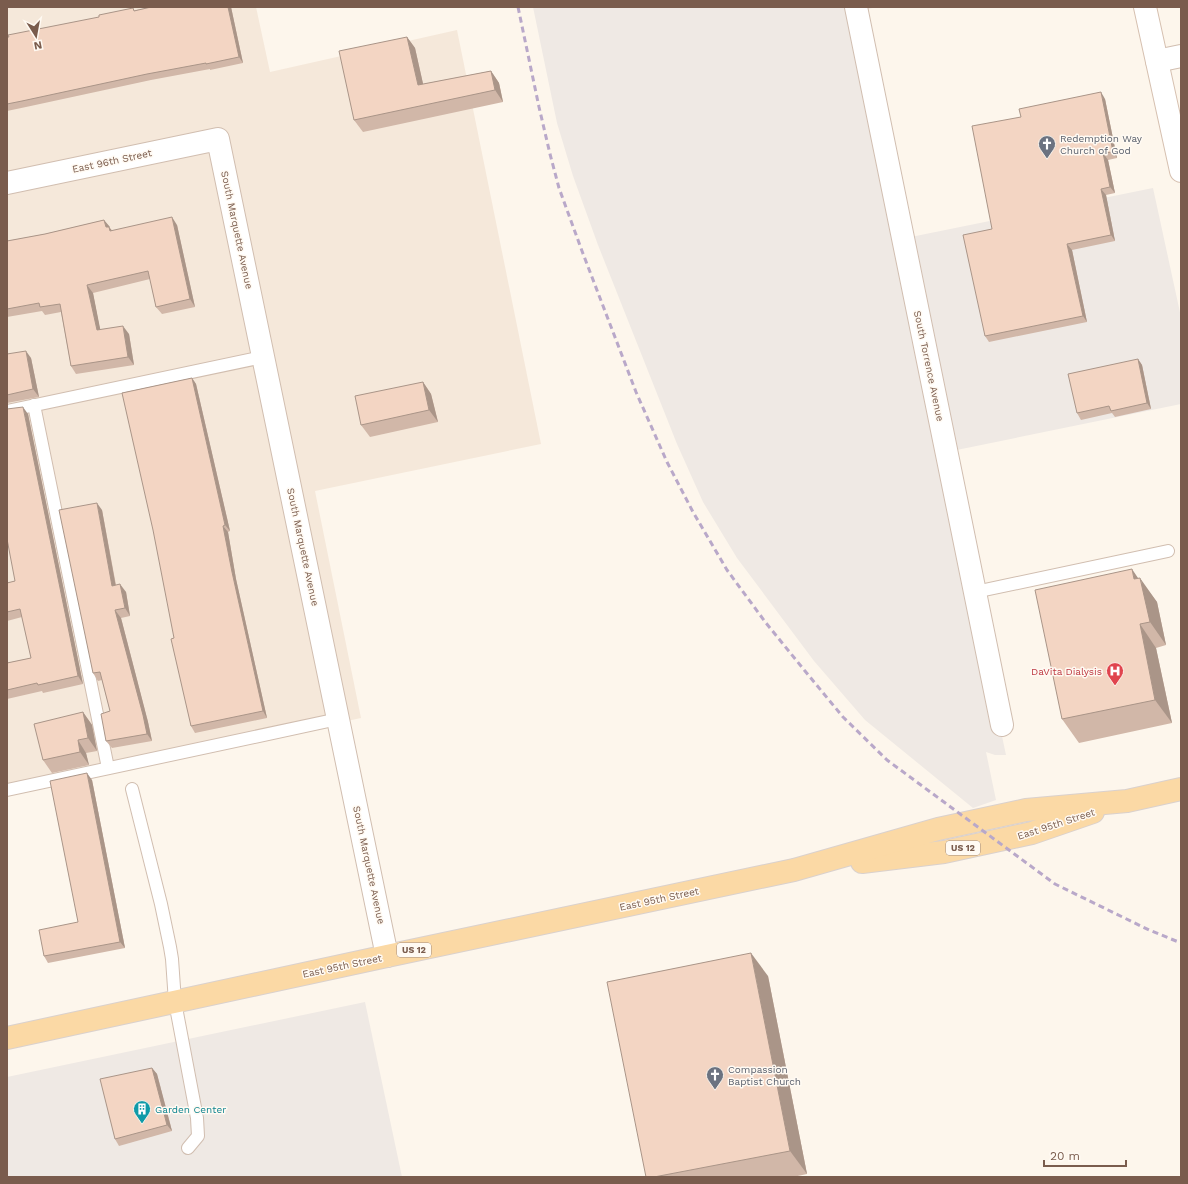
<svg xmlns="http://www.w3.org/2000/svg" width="1188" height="1184" viewBox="0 0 1188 1184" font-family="'Work Sans',sans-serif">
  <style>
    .residential { fill: #f5e8da }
    .industrial { fill: #efe9e4 }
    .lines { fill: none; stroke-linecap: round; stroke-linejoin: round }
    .lane-casing { stroke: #d1beb0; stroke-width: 14 }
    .street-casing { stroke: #d1beb0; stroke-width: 24 }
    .secondary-casing { stroke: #d6c0b0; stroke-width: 24 }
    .primary-casing { stroke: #dad1cd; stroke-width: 24 }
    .lane { stroke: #fff; stroke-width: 12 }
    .street { stroke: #fff; stroke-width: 22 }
    .secondary { stroke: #fff; stroke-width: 22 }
    .primary { stroke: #fbd9a5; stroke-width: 22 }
    .rail { stroke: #b9a8c9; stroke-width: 3; stroke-dasharray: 6 4; stroke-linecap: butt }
    .wall { fill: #d1b7a8 }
    .shaded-wall { fill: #aa9588 }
    .building { fill: #f3d5c3; stroke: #aa9588 }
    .labels { text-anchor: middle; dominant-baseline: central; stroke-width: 3; stroke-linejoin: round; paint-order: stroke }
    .shield { fill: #fffaf3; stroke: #a28b7f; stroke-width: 1 }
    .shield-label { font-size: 9px; font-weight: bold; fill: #7a5c4d }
    .worship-label { font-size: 10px; fill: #5b616d; stroke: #fffaf3; text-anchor: start }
    .street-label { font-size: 10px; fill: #7a5c4d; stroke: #fffaf3 }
    .health-label { font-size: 10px; fill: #be3a42; stroke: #fffaf3; text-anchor: end }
    .culture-label { font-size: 10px; fill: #0d838f; stroke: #fffaf3; text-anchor: start }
  </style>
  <rect width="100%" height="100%" fill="#fdf6ec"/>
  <polygon class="residential" points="7,7 256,7 270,72 457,30 541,444 315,491 361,718 7,793"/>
  <g class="industrial">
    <polygon points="533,7 878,7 852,12 901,239 1153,188 1181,317 1181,404 942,453 1006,755 995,755 986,752 996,800 973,808 865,720 814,661 737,558 703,502 677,444 598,245 573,176 557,123"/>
    <polygon points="365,1002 402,1177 7,1177 7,1077"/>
  </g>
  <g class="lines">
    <g class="lane-casing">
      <g id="lane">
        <polyline points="34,405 108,768"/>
        <polyline points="7,411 263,357"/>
        <polyline points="975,592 1168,551"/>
        <polyline points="132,789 161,904 170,947 172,959 175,1002 197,1118 198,1136 188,1148"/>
        <polyline points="7,790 338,719"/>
      </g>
    </g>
    <g class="street-casing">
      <g id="street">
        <polyline points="856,7 1002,725"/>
        <polyline points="1157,61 1181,56"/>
        <polyline points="7,183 218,139 387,956"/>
      </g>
    </g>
    <g class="secondary-casing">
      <polyline id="secondary" points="1145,7 1181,171"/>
    </g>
    <g class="primary-casing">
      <g id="primary">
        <polyline points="862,862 944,852 1032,833 1093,812"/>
        <polyline points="7,1038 387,956 794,870 938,829 1026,810 1127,801 1181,789"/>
      </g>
    </g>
    <use href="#lane" class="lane"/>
    <use href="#street" class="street"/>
    <use href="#secondary" class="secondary"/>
    <use href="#primary" class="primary"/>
    <polyline class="rail" points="518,7 539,107 550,154 559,188 582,251 636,392 667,462 693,512 727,570 766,623 805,671 843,717 887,760 1055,884 1149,930 1181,943"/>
  </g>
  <g class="wall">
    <polygon points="151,7 231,7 243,63 210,70 210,69 151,80 26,107 7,111 7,37"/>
    <polygon points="407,37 415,48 423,84 491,71 499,83 503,102 363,132 354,120"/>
    <polygon points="1105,99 1117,158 1108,160 1115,193 1106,195 1115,241 1072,250 1087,322 989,342 985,336 992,229 1021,117"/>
    <polygon points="104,220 112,231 177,225 195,307 162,314 156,307 150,279 93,293 100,330 129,334 134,365 76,374 71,366 61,312 45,315 42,311 7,317 7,241 45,234"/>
    <polygon points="7,354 31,358 39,397 7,403"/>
    <polygon points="1138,359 1142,365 1151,409 1115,417 1112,413 1081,420 1077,413"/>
    <polygon points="192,378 196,384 230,531 228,532 236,579 267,718 195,733 191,726 174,638"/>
    <polygon points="423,382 431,394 438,422 370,437 361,425"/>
    <polygon points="28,414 83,684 43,693 42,691 7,699 7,663 31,658 22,617 7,621 7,583 15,581"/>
    <polygon points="102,510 116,585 126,592 130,616 121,618 148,722 152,741 112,748 106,741 110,711 102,680 98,681 93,673"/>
    <polygon points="1138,578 1157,602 1166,645 1156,648 1172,723 1079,743 1062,719"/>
    <polygon points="83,712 92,725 97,751 86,753 89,765 52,773 43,760"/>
    <polygon points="92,780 125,948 48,963 44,956 78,922"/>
    <polygon points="768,976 807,1174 793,1177 646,1177"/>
    <polygon points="152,1068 157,1074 172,1131 119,1146 115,1139"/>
  </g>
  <g class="shaded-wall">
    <polygon points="228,7 231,7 243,63 239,57"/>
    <polygon points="407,37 415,48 426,97 418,85"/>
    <polygon points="491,71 499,83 503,102 495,90"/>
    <polygon points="1101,92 1105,99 1117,158 1113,152"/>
    <polygon points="1103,153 1108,160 1115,193 1110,187"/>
    <polygon points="1101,189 1106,195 1115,241 1111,235"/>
    <polygon points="172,217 177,225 195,307 190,299"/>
    <polygon points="104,220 110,227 109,227 115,234 106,227"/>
    <polygon points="1067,244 1072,250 1087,322 1083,316"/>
    <polygon points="87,285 93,293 102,338 97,330"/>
    <polygon points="123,326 129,334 134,365 128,357"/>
    <polygon points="26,351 31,358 39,397 33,389"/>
    <polygon points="1138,359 1142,365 1151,409 1147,403"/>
    <polygon points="192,378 196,384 230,531 225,525"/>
    <polygon points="423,382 431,394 438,422 429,410"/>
    <polygon points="23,407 28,414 83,684 78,676"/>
    <polygon points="97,503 102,510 117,593 112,586"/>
    <polygon points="223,526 228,532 236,579 267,718 263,711 232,572"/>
    <polygon points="1132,569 1142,584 1140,578 1157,602 1166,645 1150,622 1134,579"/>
    <polygon points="120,584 126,592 130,616 125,608"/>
    <polygon points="115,610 121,618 148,722 152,741 147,734"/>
    <polygon points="1140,624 1156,648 1172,723 1155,700"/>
    <polygon points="83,712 92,725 97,751 88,738"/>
    <polygon points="78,740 86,753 89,765 80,752"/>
    <polygon points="87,773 92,780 125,948 120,942"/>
    <polygon points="751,953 768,976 807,1174 790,1151"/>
    <polygon points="152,1068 157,1074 172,1131 167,1125"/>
  </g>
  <g class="building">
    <polygon points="151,7 228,7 239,57 206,64 206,63 147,74 22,101 7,104 7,37 9,37 8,35 99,17 99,15 133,8 134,11"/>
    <polygon points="407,37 418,85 491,71 495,90 354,120 339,51"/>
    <polygon points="1101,92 1113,152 1103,153 1110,187 1101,189 1111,235 1067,244 1083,316 985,336 963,235 992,229 972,126 1021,117 1019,109"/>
    <polygon points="172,217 190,299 156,307 148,271 87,285 97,330 123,326 128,357 71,366 60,304 40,307 39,303 7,309 7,241 45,234 104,220 106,227 109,227 110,231"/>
    <polygon points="26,351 33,389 7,395 7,354"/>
    <polygon points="1138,359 1147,403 1111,411 1109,406 1077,413 1068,374"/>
    <polygon points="192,378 225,525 223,526 232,572 263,711 191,726 171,639 174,638 153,530 122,393"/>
    <polygon points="423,382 429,410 361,425 355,396"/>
    <polygon points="23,407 78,676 38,685 37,683 7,690 7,663 31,658 20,609 7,612 7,583 15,581 7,539 7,409"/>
    <polygon points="97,503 112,586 120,584 125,608 115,610 143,715 147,734 106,741 101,714 110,711 100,672 93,673 59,510"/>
    <polygon points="1132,569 1134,579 1140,578 1150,622 1140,624 1155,700 1062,719 1035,590"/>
    <polygon points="83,712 88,738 78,740 80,752 43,760 34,724"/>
    <polygon points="87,773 120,942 44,956 39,930 78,922 50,781"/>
    <polygon points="751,953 790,1151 654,1177 646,1177 607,982"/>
    <polygon points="152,1068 167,1125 115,1139 100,1079"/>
  </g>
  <defs>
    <g id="church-pin" transform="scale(0.9)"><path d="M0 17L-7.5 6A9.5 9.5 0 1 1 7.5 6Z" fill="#6b7280" stroke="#fffaf3"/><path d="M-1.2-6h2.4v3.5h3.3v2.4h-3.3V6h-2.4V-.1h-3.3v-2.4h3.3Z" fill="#fff"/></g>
    <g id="hospital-pin" transform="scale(0.9)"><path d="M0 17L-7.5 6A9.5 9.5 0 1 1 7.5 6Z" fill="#e0444e" stroke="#fffaf3"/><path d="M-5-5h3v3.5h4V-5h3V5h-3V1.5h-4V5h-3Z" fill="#fff"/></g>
    <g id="building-pin" transform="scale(0.9)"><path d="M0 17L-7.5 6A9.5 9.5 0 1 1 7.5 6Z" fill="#0f9aa8" stroke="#fffaf3"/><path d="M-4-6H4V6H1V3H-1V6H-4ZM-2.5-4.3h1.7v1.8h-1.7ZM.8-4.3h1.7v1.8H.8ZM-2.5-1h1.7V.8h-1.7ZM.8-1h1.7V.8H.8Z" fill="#fff"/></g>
  </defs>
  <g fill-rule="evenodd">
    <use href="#church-pin" x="1047" y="144"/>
    <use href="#hospital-pin" x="1115" y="671"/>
    <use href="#church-pin" x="715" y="1075"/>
    <use href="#building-pin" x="142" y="1109"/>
  </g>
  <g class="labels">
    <g class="shield">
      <rect x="946" y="841" width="34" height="14" rx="3"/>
      <rect x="397" y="943" width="34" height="14" rx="3"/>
    </g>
    <g class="shield-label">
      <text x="963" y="848">US 12</text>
      <text x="414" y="950">US 12</text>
    </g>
    <g class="worship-label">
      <text x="1060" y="138">Redemption Way<tspan x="1060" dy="12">Church of God</tspan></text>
      <text x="728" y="1069">Compassion<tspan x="728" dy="12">Baptist Church</tspan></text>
    </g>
    <g class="street-label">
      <text transform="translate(112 161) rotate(-12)">East 96th Street</text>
      <text transform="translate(237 230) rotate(78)">South Marquette Avenue</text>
      <text transform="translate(929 366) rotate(78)">South Torrence Avenue</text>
      <text transform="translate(303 547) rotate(78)">South Marquette Avenue</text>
      <text transform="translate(1056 824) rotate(-18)">East 95th Street</text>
      <text transform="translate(369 865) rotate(78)">South Marquette Avenue</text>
      <text transform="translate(659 899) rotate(-12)">East 95th Street</text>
      <text transform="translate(342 966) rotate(-12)">East 95th Street</text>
    </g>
    <g class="health-label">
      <text x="1102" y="671">DaVita Dialysis</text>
    </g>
    <g class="culture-label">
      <text x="155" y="1109">Garden Center</text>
    </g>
  </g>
  <rect width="1188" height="1184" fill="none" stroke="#7a5c4d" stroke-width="16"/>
  <g transform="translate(36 36) rotate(169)" stroke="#fffaf3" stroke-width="3" paint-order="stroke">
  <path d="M0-3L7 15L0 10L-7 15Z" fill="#7a5c4d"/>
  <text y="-6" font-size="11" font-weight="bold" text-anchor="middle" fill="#7a5c4d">N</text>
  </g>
  <path d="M1044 1160v6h82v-6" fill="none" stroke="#7a5c4d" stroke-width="2"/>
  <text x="1050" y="1160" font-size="12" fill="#7a5c4d" stroke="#fffaf3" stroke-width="3" paint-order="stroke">20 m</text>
</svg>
